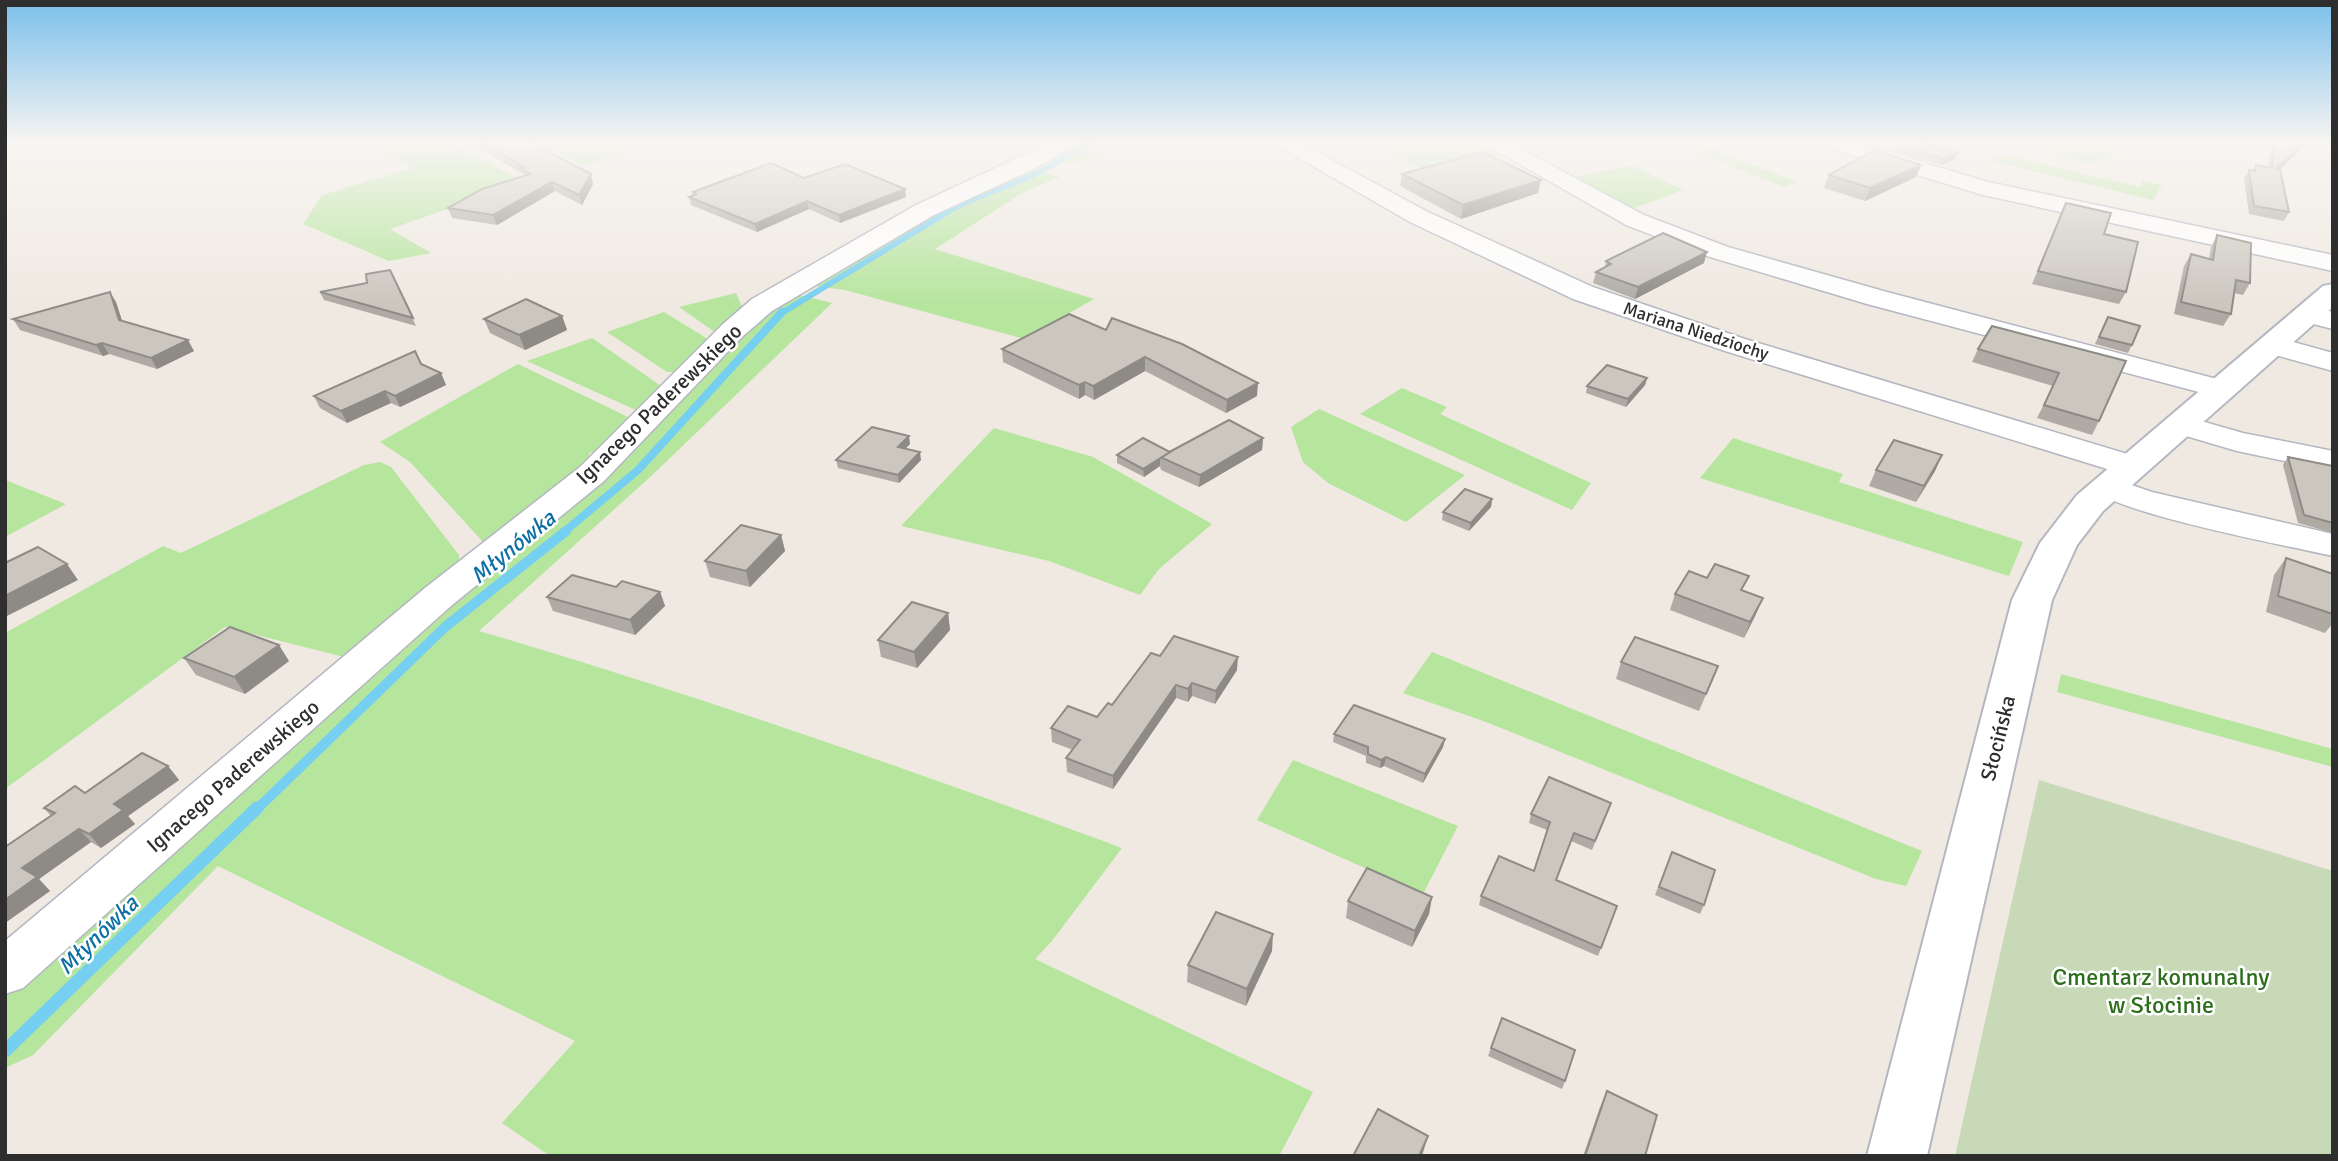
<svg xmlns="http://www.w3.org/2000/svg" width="2338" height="1161" viewBox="0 0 2338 1161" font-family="Signika,sans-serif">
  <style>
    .green { fill: #b6e59e }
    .cemetery { fill: #c8d9b8 }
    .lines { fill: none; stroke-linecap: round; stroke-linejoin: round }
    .stream-far3 { stroke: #75cff0; stroke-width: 6 }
    .stream-far2 { stroke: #75cff0; stroke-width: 8 }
    .stream-far1 { stroke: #75cff0; stroke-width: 10 }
    .stream { stroke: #75cff0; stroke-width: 13 }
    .street-casing { stroke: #b4b7c1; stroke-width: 3 }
    .secondary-casing { stroke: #b4b7c1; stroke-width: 4 }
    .street { fill: #fff; fill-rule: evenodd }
    .secondary { fill: #fff; fill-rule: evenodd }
    .wall { fill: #afaba4 }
    .shaded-wall { fill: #8e8b86 }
    .building { fill: #cbc7bf; stroke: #8e8b86; stroke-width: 2 }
    .labels { text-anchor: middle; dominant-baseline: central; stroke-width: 5; stroke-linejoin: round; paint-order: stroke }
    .far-street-label { font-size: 18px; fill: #2e2e2e; stroke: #fff }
    .street-label { font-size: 21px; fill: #2e2e2e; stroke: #fff }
    .water-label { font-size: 23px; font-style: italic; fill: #0d6fa3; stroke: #fff }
    .near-park-label { font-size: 24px; fill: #2c6e1b; stroke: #fff }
  </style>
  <rect width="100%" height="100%" fill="#efe9e1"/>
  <g class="green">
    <polygon points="368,142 447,142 525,182 390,229 431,253 389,261 303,224 322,195 412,168"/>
    <polygon points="534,142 657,142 583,166"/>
    <polygon points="1078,142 1132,142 1076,164 1041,160"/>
    <polygon points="1371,142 1482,142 1504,154 1433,175"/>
    <polygon points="1668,142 1695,142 1797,182 1785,187"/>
    <polygon points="2024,142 2145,142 2090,164 2019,144"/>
    <polygon points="2004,155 2140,187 2143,181 2162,185 2153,200 1992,161"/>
    <polygon points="1631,165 1683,190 1629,210 1568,179"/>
    <polygon points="1029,169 1060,177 1024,192 935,249 1094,299 1024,339 845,290 806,285 962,197"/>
    <polygon points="736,293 744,311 719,335 679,307"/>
    <path d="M795 294 832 303 648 479 479 631C696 695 910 769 1122 848L1052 941 1035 959 1313 1092 1279 1156H550L502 1123 575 1041 218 866 33 1055 5 1068V987L736 336Z"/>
    <polygon points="664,312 711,341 683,372 667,372 607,332"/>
    <polygon points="592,338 661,386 665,393 638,411 527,361"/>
    <polygon points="518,364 622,414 629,418 630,425 608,447 589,453 589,463 495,542 483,542 410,462 380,442"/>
    <polygon points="1402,388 1447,407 1440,414 1591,483 1572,510 1360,414"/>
    <polygon points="1319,409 1465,475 1406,522 1328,483 1303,462 1291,427"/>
    <polygon points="994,428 1093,457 1212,524 1159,569 1140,595 1049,561 901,526"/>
    <polygon points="1733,438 1843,474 1839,482 2023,542 2009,576 1700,478"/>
    <polygon points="380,462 391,467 459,555 460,567 348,658 225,627 5,789 5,633 163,546 181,553 364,465"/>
    <polygon points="5,480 66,504 5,537"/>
    <polygon points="1432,652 1922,851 1906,886 1876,879 1486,722 1403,693"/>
    <polygon points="2061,674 2333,749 2333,767 2057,692"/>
    <polygon points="1293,760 1458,826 1423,894 1257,820"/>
  </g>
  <polygon class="cemetery" points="2039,780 2333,871 2333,1156 1955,1156"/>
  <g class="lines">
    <path class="stream-far3" d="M780 314 954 208C981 194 1009 186 1036 174 1055 164 1072 151 1094 142"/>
    <polyline class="stream-far2" points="564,532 638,470 782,312"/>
    <polyline class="stream-far1" points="256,810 445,627 566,531"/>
    <polyline class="stream" points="5,1051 257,808"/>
    <g class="street-casing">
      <g id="street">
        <polygon points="1051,142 1078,142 1036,168 934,215 772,311 743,336 604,481 451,606 23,988 5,994 5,941 425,588 580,467 723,324 752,299 916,205"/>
        <polygon points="1271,142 1298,142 1428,212 1593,287 1745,339 2144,459 2148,466 2144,473 2132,476 2120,473 1725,351 1573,299 1410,222"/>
        <polygon points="1481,142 1508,142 1644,215 1728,247 1887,292 2232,383 2236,389 2232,395 2221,398 2210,395 1867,304 1710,257 1626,225"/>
        <polygon points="1822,142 1855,142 1988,182 2333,255 2333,271 1983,195 1825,147"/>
        <polygon points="2307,306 2333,312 2333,329 2297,320 2293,314 2297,308"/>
        <polygon points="2271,336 2333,353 2333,371 2261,351 2257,345 2261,339"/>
        <polygon points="2180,415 2243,433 2333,451 2333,471 2237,451 2169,431 2164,424 2169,417"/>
        <path d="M2108 477 2152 492 2333 534V556C2293 547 2108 512 2091 487L2096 480Z"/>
      </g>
    </g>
    <g class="secondary-casing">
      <polygon id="secondary" points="2333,284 2333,307 2103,511 2077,545 2052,600 1927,1156 1867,1156 2012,600 2040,543 2077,495 2323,286"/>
    </g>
    <use href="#street" class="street"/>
    <use href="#secondary" class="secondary"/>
  </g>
  <g class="wall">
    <polygon points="469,142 530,142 593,184 582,205 555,191 497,225 452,218 448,208 524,176 523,174"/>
    <polygon points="2271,142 2308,142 2280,169 2289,212 2284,221 2249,214 2244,178 2249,170 2253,171 2256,165 2268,167"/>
    <polygon points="1895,144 1955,159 1942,165 1892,151"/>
    <polygon points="1921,165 1916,177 1865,201 1824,188 1829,175"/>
    <polygon points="1402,174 1538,193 1461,219 1400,186"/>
    <polygon points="804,178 906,197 840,223 809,209 757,232 691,205 689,197 694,195 693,192"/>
    <polygon points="2066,203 2126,292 2119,304 2032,284"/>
    <polygon points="2217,235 2250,283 2243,295 2234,293 2231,314 2223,326 2174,314 2184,266 2191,254 2209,259 2211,247"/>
    <polygon points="1606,261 1704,263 1635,299 1593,283 1596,272 1605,267"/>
    <polygon points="390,270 416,326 324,300 320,292 367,283"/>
    <polygon points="116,302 122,321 194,351 157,369 109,354 103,356 20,330 13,319"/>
    <polygon points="1069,314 1257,396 1226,413 1145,371 1094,400 1085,395 1079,399 1003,362 1002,349"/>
    <polygon points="562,316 567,330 525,350 490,333 484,319"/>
    <polygon points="2108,317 2132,345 2128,353 2095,344"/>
    <polygon points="1978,349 2126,361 2099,421 2092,435 2037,418 2053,386 1972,362"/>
    <polygon points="421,364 441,373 446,385 400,407 391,403 347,423 320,408 314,396"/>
    <polygon points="1647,378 1645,385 1626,407 1586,393 1587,386"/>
    <polygon points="1263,438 1262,450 1199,487 1161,470 1160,466 1144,477 1117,463 1117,455 1170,452"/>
    <polygon points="910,444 905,449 921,460 899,483 838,468 836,460"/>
    <polygon points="1942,455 1935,471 1916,502 1869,486 1876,470"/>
    <polygon points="2288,457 2333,466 2333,533 2298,523 2283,465"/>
    <polygon points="1492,499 1491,507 1469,531 1442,520 1443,512"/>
    <polygon points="781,535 785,551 750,587 710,577 705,561"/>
    <polygon points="2286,558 2333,574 2333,623 2325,633 2266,612 2274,575"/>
    <polygon points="616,587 660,592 665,606 635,635 553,611 547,597"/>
    <polygon points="1743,591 1756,614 1744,638 1670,610 1675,594"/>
    <polygon points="948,613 950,630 917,668 881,657 878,640"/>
    <polygon points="1160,656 1237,670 1215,704 1192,696 1188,702 1176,698 1113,789 1067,772 1066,758 1073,750 1052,742 1051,728 1097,717 1112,705"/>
    <polygon points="184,658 289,661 245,694 196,675"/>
    <polygon points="1621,662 1718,666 1699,711 1616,679"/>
    <polygon points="1334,734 1445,739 1443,747 1423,783 1384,766 1380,768 1366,763 1366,756 1333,742"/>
    <polygon points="168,766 179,780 128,816 135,824 101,848 91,842 39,879 50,891 5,923 51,816 44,808 85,793"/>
    <polygon points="1608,811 1592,850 1571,841 1556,880 1617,906 1598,956 1479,905 1481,896 1534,871 1547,830 1529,823 1531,814"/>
    <polygon points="1672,852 1704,905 1700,914 1655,895"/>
    <polygon points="1432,897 1429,914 1412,947 1346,918 1348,901"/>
    <polygon points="1272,951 1246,1006 1187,982 1188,965"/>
    <polygon points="1491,1048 1565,1081 1562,1089 1488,1056"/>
    <polygon points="1607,1091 1645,1156 1583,1156 1600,1107"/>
  </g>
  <g class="shaded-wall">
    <polygon points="2305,142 2308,142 2272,177 2276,169"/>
    <polygon points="1958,153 1955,159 1942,165 1944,159"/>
    <polygon points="1921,165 1916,177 1865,201 1870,188"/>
    <polygon points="591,174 593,184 582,205 579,195"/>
    <polygon points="1541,180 1538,193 1461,219 1463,205"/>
    <polygon points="552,182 555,191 497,225 493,215"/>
    <polygon points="905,189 906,197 840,223 839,215"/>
    <polygon points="807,201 809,209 757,232 755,224"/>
    <polygon points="1707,252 1704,263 1635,299 1638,287"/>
    <polygon points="110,292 116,302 125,330 119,320"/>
    <polygon points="562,316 567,330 525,350 519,335"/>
    <polygon points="188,340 194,351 157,369 151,358"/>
    <polygon points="102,343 109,354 103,356 96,345"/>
    <polygon points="1145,357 1145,371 1094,400 1093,386"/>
    <polygon points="441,373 446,385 400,407 395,396"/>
    <polygon points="1647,378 1645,385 1626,407 1628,399"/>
    <polygon points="1085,382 1085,395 1079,399 1079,385"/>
    <polygon points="1258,383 1257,396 1226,413 1227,400"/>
    <polygon points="385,391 391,403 347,423 341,411"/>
    <polygon points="909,436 910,444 899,455 898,447"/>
    <polygon points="1263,438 1262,450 1199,487 1200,475"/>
    <polygon points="920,452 921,460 899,483 898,475"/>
    <polygon points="1942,455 1935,471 1916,502 1924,486"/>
    <polygon points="1160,458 1160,466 1144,477 1143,469"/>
    <polygon points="1492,499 1491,507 1469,531 1471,523"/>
    <polygon points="781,535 785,551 750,587 746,571"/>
    <polygon points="67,564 78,580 5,617 5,596"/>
    <polygon points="660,592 665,606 635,635 630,620"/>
    <polygon points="1763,598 1756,614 1744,638 1750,622"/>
    <polygon points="948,613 950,630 917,668 914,652"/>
    <polygon points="279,645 289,661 245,694 234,677"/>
    <polygon points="1238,657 1237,670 1215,704 1216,691"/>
    <polygon points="1192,683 1192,696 1188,702 1188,689"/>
    <polygon points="1176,685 1176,698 1113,789 1113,776"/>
    <polygon points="1445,739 1443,747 1423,783 1425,774"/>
    <polygon points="1386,757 1384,766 1380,768 1381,760"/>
    <polygon points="168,766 179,780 128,816 135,824 101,848 89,834 114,804"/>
    <polygon points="79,829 91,842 39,879 50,891 5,923 5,900 22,868"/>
    <polygon points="1432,897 1429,914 1412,947 1415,931"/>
    <polygon points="1273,934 1272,951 1246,1006 1247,989"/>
    <polygon points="1428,1136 1422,1156 1419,1156"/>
  </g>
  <g class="building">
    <polygon points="481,142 530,142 591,174 579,195 552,182 493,215 448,208 482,189 530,174 521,168 524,167"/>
    <polygon points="1900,142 1923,142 1958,153 1944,159 1895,144"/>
    <polygon points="2275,142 2305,142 2276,169 2280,169 2289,212 2254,206 2249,170 2255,171 2256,165 2272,168"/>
    <polygon points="1874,150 1921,165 1870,188 1829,175"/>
    <polygon points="1482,152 1541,180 1463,205 1402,174"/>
    <polygon points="771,163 804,178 845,164 905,189 839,215 807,201 755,224 689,197 696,194 693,192"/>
    <polygon points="2066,203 2111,213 2104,234 2138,242 2126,292 2038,271"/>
    <polygon points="1663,233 1707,252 1638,287 1596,272 1611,264 1606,261"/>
    <polygon points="2217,235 2251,243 2250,283 2236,280 2231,314 2181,302 2191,254 2213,260"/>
    <polygon points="390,270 413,318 320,292 367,283 366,274"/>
    <polygon points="110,292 119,320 188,340 151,358 102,343 96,345 13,319"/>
    <polygon points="526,299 562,316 519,335 484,319"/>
    <polygon points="1069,314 1106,330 1112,318 1182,344 1258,383 1227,400 1145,357 1093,386 1085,382 1079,385 1002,349"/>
    <polygon points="2108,317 2140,326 2132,345 2099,337"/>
    <polygon points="1992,326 2126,361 2099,421 2044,405 2059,373 1978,349"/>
    <polygon points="415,351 421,364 441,373 395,396 385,391 341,411 314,396"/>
    <polygon points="1607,365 1647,378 1628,399 1587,386"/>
    <polygon points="1229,420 1263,438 1200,475 1160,457"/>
    <polygon points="872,427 909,436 898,447 920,452 898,475 836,460"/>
    <polygon points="1143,438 1170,452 1143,469 1117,455"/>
    <polygon points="1894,440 1942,455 1924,486 1876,470"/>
    <polygon points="2288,457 2333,466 2333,523 2304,515"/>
    <polygon points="1465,489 1492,499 1471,523 1443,512"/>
    <polygon points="741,525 781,535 746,571 705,561"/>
    <polygon points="38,547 67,564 5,596 5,563"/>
    <polygon points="2286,558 2333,574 2333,614 2278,596"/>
    <polygon points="1715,564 1749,576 1741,590 1763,598 1750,622 1675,594 1689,571 1707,578"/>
    <polygon points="572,575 616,587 622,581 660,592 630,620 547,597"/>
    <polygon points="912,602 948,613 914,652 878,640"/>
    <polygon points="230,627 279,645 234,677 184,658"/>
    <polygon points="1174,636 1238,657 1216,691 1192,683 1188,689 1176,685 1113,776 1066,758 1080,740 1051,728 1068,706 1097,717 1108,703 1112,705 1151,653 1160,656"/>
    <polygon points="1635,637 1718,666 1706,694 1621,662"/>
    <polygon points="1354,705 1445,739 1425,774 1386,757 1381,760 1368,754 1368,747 1334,734"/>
    <polygon points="142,753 168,766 114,804 123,810 89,834 79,829 22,868 37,877 5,900 5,847 55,813 44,808 75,786 85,793"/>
    <polygon points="1549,777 1611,803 1595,841 1574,833 1556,880 1617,906 1601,948 1481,896 1499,856 1534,871 1550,822 1531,814"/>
    <polygon points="1672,852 1715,870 1704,905 1659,887"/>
    <polygon points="1367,868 1432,897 1415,931 1348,901"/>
    <polygon points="1216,912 1273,934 1247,989 1188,965"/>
    <polygon points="1502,1018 1575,1050 1565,1081 1491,1048"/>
    <polygon points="1607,1091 1657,1115 1645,1156 1585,1156"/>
    <polygon points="1378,1109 1428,1136 1419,1156 1353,1156"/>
  </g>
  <linearGradient id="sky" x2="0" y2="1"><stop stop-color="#7abfeb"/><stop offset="0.47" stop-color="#f8f5f2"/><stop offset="1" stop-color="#f8f5f2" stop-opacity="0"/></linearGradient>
  <rect width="2338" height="304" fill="url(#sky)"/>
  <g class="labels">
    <g class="far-street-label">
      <text transform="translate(1696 331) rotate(18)">Mariana Niedziochy</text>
    </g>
    <g class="street-label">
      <text transform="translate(659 404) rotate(-44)">Ignacego Paderewskiego</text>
      <text transform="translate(1998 738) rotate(-76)">Słocińska</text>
      <text transform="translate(233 776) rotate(-41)">Ignacego Paderewskiego</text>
    </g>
    <g class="water-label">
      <text transform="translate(513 547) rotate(-39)">Młynówka</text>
      <text transform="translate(98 935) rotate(-44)">Młynówka</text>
    </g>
    <g class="near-park-label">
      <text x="2161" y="977">Cmentarz komunalny<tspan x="2161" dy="28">w Słocinie</tspan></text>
    </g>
  </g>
  <rect width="2338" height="1161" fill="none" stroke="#2e2e2e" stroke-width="14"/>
</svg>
